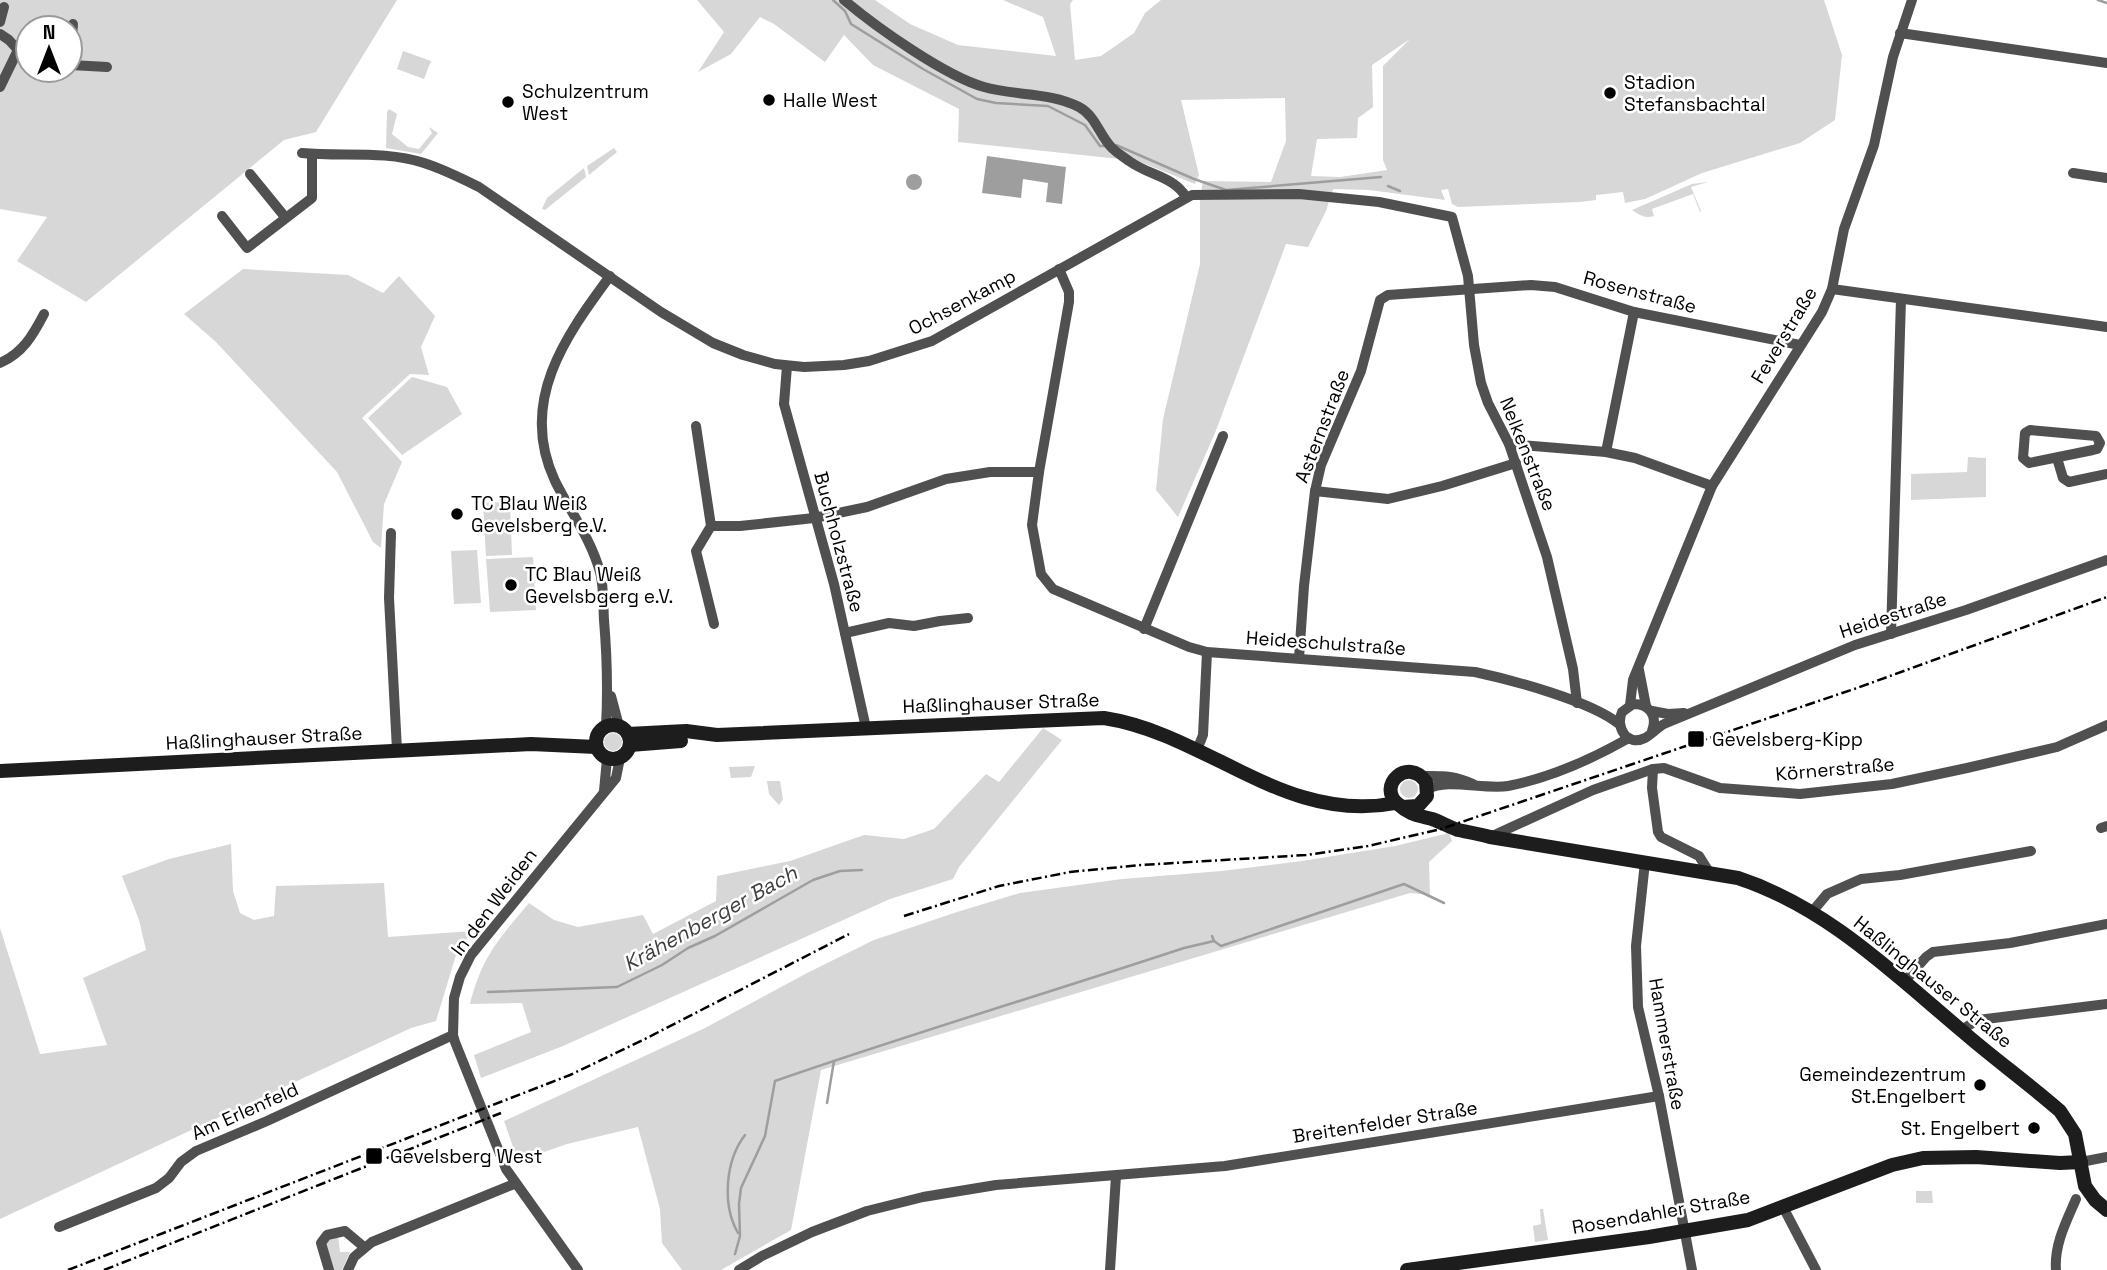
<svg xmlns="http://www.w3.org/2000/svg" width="2107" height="1270" viewBox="0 0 2107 1270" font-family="'Space Grotesk',sans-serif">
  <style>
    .green { fill: #d7d7d7; fill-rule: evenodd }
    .water { fill: #9e9e9e }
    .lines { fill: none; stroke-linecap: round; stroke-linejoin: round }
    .stream { stroke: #9e9e9e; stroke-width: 2.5 }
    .street { stroke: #505050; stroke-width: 10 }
    .secondary { stroke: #1d1d1d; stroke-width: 14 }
    .rail { stroke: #000; stroke-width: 2.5; stroke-dasharray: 10 3.5 2 3.5; stroke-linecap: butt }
    .poi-dot { fill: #000; stroke: #fff; stroke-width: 2.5 }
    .labels { text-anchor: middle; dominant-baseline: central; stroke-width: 5; stroke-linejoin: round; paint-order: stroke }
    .poi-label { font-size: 19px; fill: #000; stroke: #fff; text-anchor: start }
    .street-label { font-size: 19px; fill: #000; stroke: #fff }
    .water-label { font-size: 21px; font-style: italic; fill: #3f3f3f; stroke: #fff }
  </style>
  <rect width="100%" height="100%" fill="#fff"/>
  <g class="green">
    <path d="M0 0H397L316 132 284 140 86 302 17 261 47 217 0 209ZM28 28H70V70H28Z"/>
    <path d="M697 0H875L910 24 958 45 1056 56 1043 17 1003 0H1073L1070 4 1075 60 1101 56 1134 33 1145 13 1161 0H1824L1842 55 1835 120 1800 143 1702 173 1645 199 1625 203 1623 192 1596 195V200L1580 202 1458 207 1452 204 1448 189 1441 190 1445 200 1369 190 1333 189 1326 211 1308 247 1286 244 1215 433 1178 517 1156 490 1163 419 1200 264V197L1203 181 1271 182 1286 141 1285 98 1181 100 1199 175 1195 184 1138 161 958 142 959 109 873 65 844 35 825 62 774 24 760 17 731 54 698 72 724 32ZM1410 39 1383 66V160L1387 170 1340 177 1311 176 1317 139 1357 138 1358 118 1373 107 1372 65Z"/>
    <polygon points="403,51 431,61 424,79 397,69"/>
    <polygon points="389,109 397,114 392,134 408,147 419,149 432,133 429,127 438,133 421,154 386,148 387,112"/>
    <polygon points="614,148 617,152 589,175 587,166"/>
    <polygon points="584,168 586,177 545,210 542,209 547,198"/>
    <path d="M1708 182 1691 187 1701 211 1700 212 1693 194 1652 209 1654 216C1645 219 1640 215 1632 210L1692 184Z"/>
    <polygon points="243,269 348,275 383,293 399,276 435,316 421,347 429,375 410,374 362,418 402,462 384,504 381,548 373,542 337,472 216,342 184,314"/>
    <polygon points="412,377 447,387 462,414 402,455 368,418"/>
    <polygon points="1968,457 1986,458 1986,497 1911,500 1911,474 1967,472"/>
    <polygon points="510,502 512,555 486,556 483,503"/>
    <polygon points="477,550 481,603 454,604 451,551"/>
    <polygon points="533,557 536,610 490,612 486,559"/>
    <path d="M1043 728 1062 740 959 867 953 879 890 899 563 1046 481 1078 474 1055 531 1032 522 1003 470 1004C482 956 499 939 529 903L554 920 578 927 643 915 653 934 716 901 717 876 790 861 864 835 904 839 934 829 986 774 999 782Z"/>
    <circle cx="613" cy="742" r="9"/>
    <polygon points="755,766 751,777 731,778 729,767"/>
    <circle cx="1409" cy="789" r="9"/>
    <polygon points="767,781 780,781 783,799 779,805 769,794"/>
    <polygon points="1449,833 1452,841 1429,862 1430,895 1410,893 821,1070 791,1230 721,1270 682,1270 662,1243 660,1209 638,1127 567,1144 518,1161 504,1121 705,1028 809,972 874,940 957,912 1020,893 1122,879 1222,871 1302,861 1395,846"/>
    <polygon points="231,844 233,891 240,913 254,920 274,916 276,886 384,883 388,937 472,931 456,955 436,1021 411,1028 0,1219 0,928 40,1054 107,1045 83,978 146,950 139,920 122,876 169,859"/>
    <polygon points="1916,1191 1932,1191 1933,1203 1916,1203"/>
    <polygon points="1540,1209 1543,1209 1548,1240 1535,1242 1533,1226 1541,1224"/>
    <polygon points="338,1236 340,1252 350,1252 342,1270 334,1270 326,1244 331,1237"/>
  </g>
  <g class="water">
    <polygon points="987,156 1066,167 1062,204 1046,202 1048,183 1023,179 1021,198 982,193"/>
    <circle cx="914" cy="182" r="8"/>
  </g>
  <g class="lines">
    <g class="stream">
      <polyline points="833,0 845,11 851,24 923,69 977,99 996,103 1048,106 1085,125 1100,146 1106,146"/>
      <polyline points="2098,0 2107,3"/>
      <polyline points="1116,145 1194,179 1226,190 1381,177"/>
      <polyline points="1388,186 1400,191"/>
      <polyline points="1212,936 1214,941 1221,946 1404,884 1444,903"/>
      <polyline points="488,992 617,987 662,965 688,948 715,936 813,880 840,871 862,870"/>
      <polyline points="827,1103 834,1061"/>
      <path d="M738 1233C722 1205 725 1161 745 1135"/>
      <path d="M735 1254 740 1236 739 1204 741 1188 765 1136 775 1081C910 1034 1048 993 1184 948L1214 941"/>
    </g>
    <g class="street">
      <path d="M844 0C876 27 945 76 984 87 1015 96 1050 92 1079 107 1096 116 1099 135 1112 148 1117 153 1124 157 1129 161 1150 176 1173 176 1186 197"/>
      <polyline points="0,22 4,7"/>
      <polyline points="1900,33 2107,63"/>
      <polyline points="0,34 9,40 18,50"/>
      <polyline points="70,64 73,24"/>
      <polyline points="71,65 107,67"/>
      <polyline points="0,87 18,50 28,55"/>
      <path d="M302 153C342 157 384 150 424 163 443 169 461 178 479 187L661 312 713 343 743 355 775 364 804 367 844 365 869 361 932 341 1192 195 1299 194 1379 202 1452 217 1468 276 1474 345 1481 383 1488 403 1509 444 1547 557 1573 669 1577 703"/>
      <polyline points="2073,173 2107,178"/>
      <polyline points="250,174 285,217"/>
      <polyline points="222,216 247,248 312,198 312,154"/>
      <path d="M1059 269 1069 292V302L1039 472 1032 525 1041 574 1053 589 1189 647 1207 652 1475 672C1512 680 1591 701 1619 724"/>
      <polyline points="1832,289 2107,327"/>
      <path d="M0 363C23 353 33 335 44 314"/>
      <polyline points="787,366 784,404 834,584 866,728"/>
      <polyline points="696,426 711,526 696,551 714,624"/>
      <polygon points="2030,430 2096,436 2100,443 2097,449 2093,450 2029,463 2023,458 2025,433"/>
      <polyline points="1509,444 1606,452 1635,458 1712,486"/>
      <polyline points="1606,452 1634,312"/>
      <polyline points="2057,458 2063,478 2069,482 2107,474"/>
      <polyline points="1315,491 1388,499 1442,486 1516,463"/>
      <polyline points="711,526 740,526 814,518 867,507 946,479 990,472 1039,472"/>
      <polyline points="391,533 389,598 397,750"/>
      <polyline points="1144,629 1223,436"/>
      <polyline points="845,633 889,623 914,626 940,621 968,618"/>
      <polyline points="1891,634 1901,299"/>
      <polyline points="1299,658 1304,586 1315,491 1321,465 1361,371 1380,300 1388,295 1531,285 1555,287 1634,312 1800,345"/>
      <polyline points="1639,670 1646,706"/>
      <polyline points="611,696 619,726"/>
      <polyline points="1630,705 1633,680 1712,486 1822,312 1832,289 1844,229 1874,145 1893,57 1912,0"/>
      <polyline points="1652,711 1668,714 1684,713"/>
      <path d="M606 726C608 690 607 656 604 620 603 604 604 587 600 572 591 539 570 511 555 481 518 402 565 337 610 276"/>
      <path d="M1652 731C1658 715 1649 704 1633 704L1622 712C1615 727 1627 747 1645 738 1652 734 1657 728 1664 724L1855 645 1966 610 2107 560"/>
      <polyline points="1197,750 1203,735 1207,652"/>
      <polyline points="1653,769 1652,788 1658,832 1661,837 1699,856 1709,872"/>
      <path d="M1421 776C1443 776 1453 775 1473 784"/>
      <path d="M1428 789C1446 778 1485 790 1508 786 1549 778 1592 759 1629 738"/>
      <polyline points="604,791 607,759"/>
      <polyline points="2101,828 2107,826"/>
      <polyline points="1490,837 1593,790 1653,769 1664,768 1720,788 1800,794 1892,784 1967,768 2057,747 2107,725"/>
      <polyline points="1645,862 1636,946 1638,1007 1659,1096 1692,1270"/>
      <polyline points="1812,912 1827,894 1861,879 1900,875 2031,851"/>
      <polyline points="1905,981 1926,957 1933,952 2010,943 2107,924"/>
      <polyline points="1961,1030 1978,1020 2107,1004"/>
      <polyline points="2081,1162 2107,1157"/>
      <polyline points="1783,1207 1816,1270"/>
      <polyline points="59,1227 156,1188 169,1178 181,1162 196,1151 267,1121 453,1035"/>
      <polyline points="329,1270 321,1243 327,1235 345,1231 364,1247"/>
      <polyline points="348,1270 354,1257 372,1242 514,1184"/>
      <polyline points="578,1270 506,1169 455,1042 453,1035 454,998 460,977 471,955 616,778 620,758"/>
      <polyline points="739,1270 762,1256 812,1232 867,1211 923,1197 996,1185 1225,1166 1659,1096"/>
      <polyline points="1110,1270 1116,1176"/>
      <path d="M2056 1270C2054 1245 2066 1222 2076 1199"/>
    </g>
    <g class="secondary">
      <circle cx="613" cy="742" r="17"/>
      <path d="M628 734 686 731 717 735 1104 718C1208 734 1285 825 1396 803"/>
      <polyline points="630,745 681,741"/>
      <polyline points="0,771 531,744 596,747"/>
      <path d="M1402 807 1418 806 1427 796 1426 782C1408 756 1376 786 1398 804 1410 815 1417 815 1432 819 1441 822 1449 827 1458 830 1468 832 1480 834 1490 837L1738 878C1826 907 1891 971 1961 1030 1993 1058 2028 1083 2060 1111L2075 1134 2085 1186 2095 1200 2107 1210"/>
      <polyline points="1407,1270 1649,1237 1748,1220 1892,1165 1923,1158 1976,1157 2060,1163 2081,1162"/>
    </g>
    <g class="rail">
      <polyline points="904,916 999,886 1070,872 1141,865 1306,855 1368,846 1441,829 1857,688 2107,597"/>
      <polyline points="68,1270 570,1075 643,1040 849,934"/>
      <polyline points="104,1270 501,1113"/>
    </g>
  </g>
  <g class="poi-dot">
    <circle cx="1610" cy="93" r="7"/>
    <circle cx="769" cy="100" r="7"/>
    <circle cx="508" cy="102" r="7"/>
    <circle cx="457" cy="514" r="7"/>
    <circle cx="511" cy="585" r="7"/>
    <rect x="1687" y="730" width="18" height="18" rx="3.5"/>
    <circle cx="1980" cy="1085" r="7"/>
    <circle cx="2034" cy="1128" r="7"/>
    <rect x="365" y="1147" width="18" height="18" rx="3.5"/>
  </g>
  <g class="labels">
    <g class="poi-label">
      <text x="1624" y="82">Stadion<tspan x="1624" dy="22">Stefansbachtal</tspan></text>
      <text x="522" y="91">Schulzentrum<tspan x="522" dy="22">West</tspan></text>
      <text x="783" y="100">Halle West</text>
      <text x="471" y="503">TC Blau Weiß<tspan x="471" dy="22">Gevelsberg e.V.</tspan></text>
      <text x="525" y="574">TC Blau Weiß<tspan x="525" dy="22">Gevelsbgerg e.V.</tspan></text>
      <text x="1712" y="739">Gevelsberg-Kipp</text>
      <text x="1966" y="1074" text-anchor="end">Gemeindezentrum<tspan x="1966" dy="22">St.Engelbert</tspan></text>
      <text x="2020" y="1128" text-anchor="end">St. Engelbert</text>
      <text x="390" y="1156">Gevelsberg West</text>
    </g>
    <g class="street-label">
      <text transform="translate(1640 292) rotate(15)">Rosenstraße</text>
      <text transform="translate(962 302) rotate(-28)">Ochsenkamp</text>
      <text transform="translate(1784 335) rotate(-59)">Feverstraße</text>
      <text transform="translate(1322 426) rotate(-69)">Asternstraße</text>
      <text transform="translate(1528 454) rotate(68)">Nelkenstraße</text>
      <text transform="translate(839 542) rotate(75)">Buchholzstraße</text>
      <text transform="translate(1893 615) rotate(-18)">Heidestraße</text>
      <text transform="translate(1326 643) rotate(4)">Heideschulstraße</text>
      <text transform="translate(1001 703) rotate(-2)">Haßlinghauser Straße</text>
      <text transform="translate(264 738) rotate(-3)">Haßlinghauser Straße</text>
      <text transform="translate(1835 769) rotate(-5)">Körnerstraße</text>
      <text transform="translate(494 902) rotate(-53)">In den Weiden</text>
      <text transform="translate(1933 982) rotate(39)">Haßlinghauser Straße</text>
      <text transform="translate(1667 1044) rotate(80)">Hammerstraße</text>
      <text transform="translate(245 1111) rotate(-24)">Am Erlenfeld</text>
      <text transform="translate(1385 1122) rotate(-9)">Breitenfelder Straße</text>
      <text transform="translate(1661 1212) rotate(-10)">Rosendahler Straße</text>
    </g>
    <g class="water-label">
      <text transform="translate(710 918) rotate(-29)">Krähenberger Bach</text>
    </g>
  </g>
  <g transform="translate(49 49)"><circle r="33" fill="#ffffff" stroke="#999999" stroke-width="2"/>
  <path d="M0-5L12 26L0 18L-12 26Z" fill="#000000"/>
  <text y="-10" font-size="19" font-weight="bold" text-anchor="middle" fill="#000000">N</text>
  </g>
</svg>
